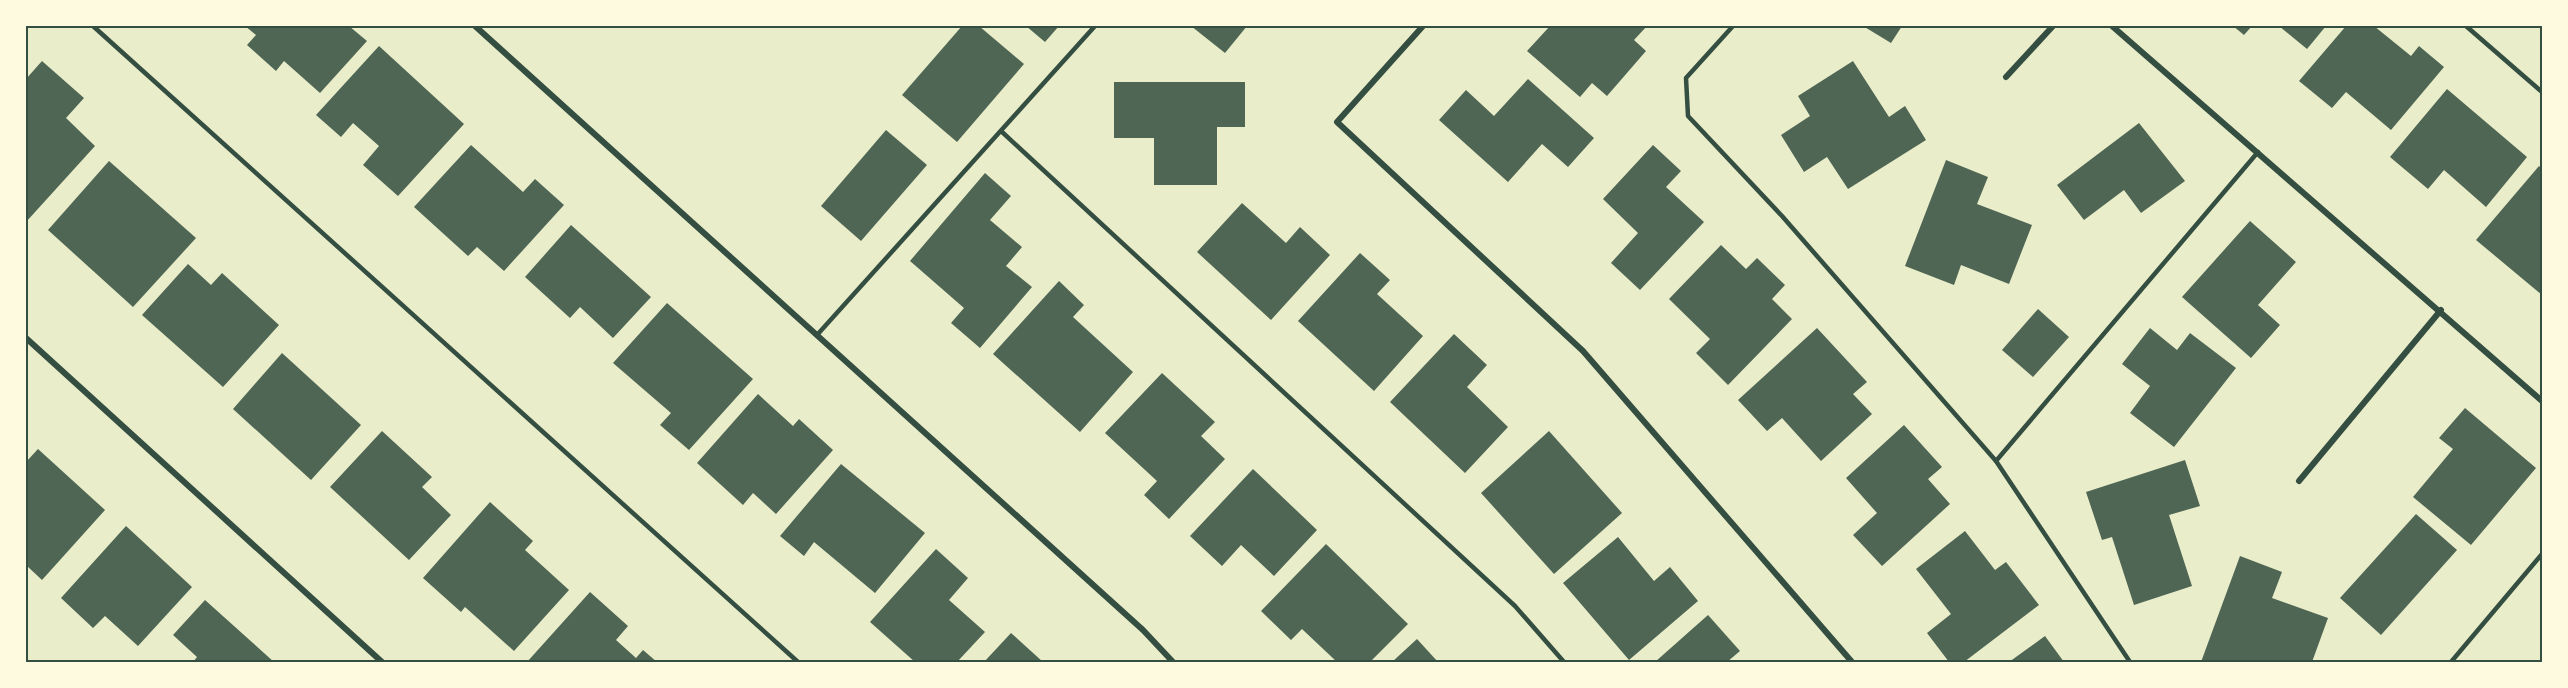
<svg xmlns="http://www.w3.org/2000/svg" width="2568" height="688" viewBox="0 0 2568 688" font-family="Inter,sans-serif">
  <style>
    .building { fill: #4f6655 }
    .lines { fill: none; stroke-linecap: round; stroke-linejoin: round }
    .service { stroke: #344e41; stroke-width: 4.5 }
    .minor { stroke: #344e41; stroke-width: 6 }
    .neatline { fill: none; stroke: #344e41; stroke-width: 2 }
  </style>
  <rect width="100%" height="100%" fill="#e9edc9"/>
  <g class="building">
    <polygon points="245,26 349,26 367,41 320,93 284,61 276,71 247,45 256,35"/>
    <polygon points="962,26 979,26 1024,64 957,142 902,95"/>
    <polygon points="1026,26 1059,26 1045,42"/>
    <polygon points="1191,26 1247,26 1225,53"/>
    <polygon points="1550,26 1647,26 1634,40 1646,51 1607,96 1592,83 1580,97 1527,51"/>
    <polygon points="1863,26 1902,26 1891,43"/>
    <polygon points="2233,26 2252,26 2244,35"/>
    <polygon points="2279,26 2326,26 2307,49"/>
    <polygon points="2346,26 2374,26 2411,56 2419,46 2444,67 2391,130 2346,92 2332,108 2299,81"/>
    <polygon points="379,46 464,124 398,196 363,165 379,146 353,123 341,137 316,115"/>
    <polygon points="42,61 84,98 66,118 95,146 26,222 26,79"/>
    <polygon points="1853,61 1889,117 1905,106 1926,140 1848,189 1827,157 1804,172 1781,135 1810,116 1798,96"/>
    <polygon points="1528,79 1594,138 1568,167 1542,144 1508,182 1439,120 1466,90 1494,116"/>
    <polygon points="1114,82 1245,82 1245,127 1217,127 1217,185 1154,185 1154,138 1114,138"/>
    <polygon points="2447,89 2527,157 2486,207 2444,170 2428,189 2390,157"/>
    <polygon points="2139,123 2185,181 2141,213 2124,190 2084,220 2057,185"/>
    <polygon points="886,130 927,165 861,241 821,206"/>
    <polygon points="471,145 523,192 535,179 564,205 504,271 477,247 468,256 414,207"/>
    <polygon points="1653,145 1681,171 1666,187 1704,222 1640,290 1611,263 1638,233 1603,199"/>
    <polygon points="1946,160 1988,177 1977,204 2032,225 2009,284 1961,265 1954,285 1905,266"/>
    <polygon points="109,161 196,238 133,307 48,230"/>
    <polygon points="2539,166 2542,169 2542,295 2476,240"/>
    <polygon points="985,173 1011,196 990,220 1022,247 1006,266 1032,287 980,348 951,323 964,308 910,261"/>
    <polygon points="1242,203 1286,243 1300,227 1330,255 1271,320 1197,252"/>
    <polygon points="2250,221 2296,262 2258,305 2280,325 2251,358 2182,297"/>
    <polygon points="571,225 651,297 613,338 580,307 570,318 525,277"/>
    <polygon points="1721,245 1746,269 1757,258 1785,285 1772,299 1792,319 1728,385 1696,353 1710,339 1669,299"/>
    <polygon points="1360,253 1390,280 1377,294 1423,336 1374,391 1298,321"/>
    <polygon points="188,264 211,285 222,273 279,325 223,387 142,315"/>
    <polygon points="1059,281 1084,305 1073,317 1133,372 1080,432 993,354"/>
    <polygon points="667,303 753,379 689,450 660,425 671,413 613,363"/>
    <polygon points="2038,309 2069,337 2033,377 2002,350"/>
    <polygon points="1817,328 1867,382 1853,394 1872,414 1821,461 1782,418 1767,431 1738,400"/>
    <polygon points="2150,328 2177,350 2190,333 2236,368 2174,447 2130,413 2150,386 2122,364"/>
    <polygon points="1454,334 1487,365 1467,387 1508,427 1465,473 1390,402"/>
    <polygon points="282,353 361,425 311,480 233,409"/>
    <polygon points="1162,373 1215,422 1201,436 1225,459 1169,519 1144,495 1157,481 1105,433"/>
    <polygon points="758,394 793,426 799,419 833,450 776,514 753,493 743,505 697,463"/>
    <polygon points="2465,408 2536,468 2471,545 2413,497 2453,449 2439,438"/>
    <polygon points="1904,425 1942,467 1928,479 1950,504 1882,566 1853,535 1877,513 1846,478"/>
    <polygon points="382,431 432,477 422,487 451,515 409,560 330,487"/>
    <polygon points="1549,431 1622,513 1554,574 1481,493"/>
    <polygon points="38,449 105,510 42,580 26,565 26,462"/>
    <polygon points="2185,460 2200,506 2169,515 2192,586 2134,605 2112,537 2102,540 2086,492"/>
    <polygon points="841,464 925,533 875,593 814,542 804,556 780,536"/>
    <polygon points="1253,469 1317,530 1274,576 1241,545 1222,566 1190,536"/>
    <polygon points="490,502 533,541 525,550 569,590 514,651 465,607 461,612 423,578"/>
    <polygon points="2416,514 2457,550 2381,635 2340,598"/>
    <polygon points="126,526 192,587 138,646 105,616 93,628 61,598"/>
    <polygon points="1965,531 1995,570 2006,562 2039,605 1964,662 1949,662 1927,633 1951,614 1916,569"/>
    <polygon points="1618,537 1654,581 1670,567 1698,601 1629,660 1563,583"/>
    <polygon points="1326,544 1408,624 1370,662 1337,662 1302,629 1291,640 1261,611"/>
    <polygon points="936,549 968,578 949,600 985,632 957,662 915,662 870,622"/>
    <polygon points="2240,556 2282,572 2272,598 2328,618 2312,662 2201,662"/>
    <polygon points="590,592 628,626 616,640 636,658 643,650 657,662 527,662"/>
    <polygon points="205,600 274,662 193,662 197,657 173,635"/>
    <polygon points="1708,615 1740,651 1727,662 1655,662"/>
    <polygon points="1011,633 1043,662 984,662"/>
    <polygon points="2045,636 2064,662 2009,662"/>
    <polygon points="1417,639 1438,662 1392,662"/>
  </g>
  <g class="lines">
    <g class="service">
      <polyline points="93,26 798,662"/>
      <polyline points="1733,26 1686,78 1688,116 1782,216 1996,461 2130,662"/>
      <polyline points="2466,26 2542,92"/>
      <polyline points="1001,131 1515,606 1564,662"/>
      <polyline points="817,335 1095,26"/>
      <polyline points="1996,461 2258,152"/>
      <polyline points="2451,662 2542,554"/>
    </g>
    <g class="minor">
      <polyline points="475,26 1143,630 1173,662"/>
      <polyline points="1423,26 1337,122 1583,351 1852,662"/>
      <polyline points="2112,26 2542,401"/>
      <polyline points="2006,77 2053,26"/>
      <polyline points="26,338 382,662"/>
      <polyline points="2299,481 2441,310"/>
    </g>
  </g>
  <rect width="2568" height="688" fill="none" stroke="#fefae0" stroke-width="54"/>
  <rect x="27" y="27" width="2514" height="634" class="neatline"/>
</svg>
